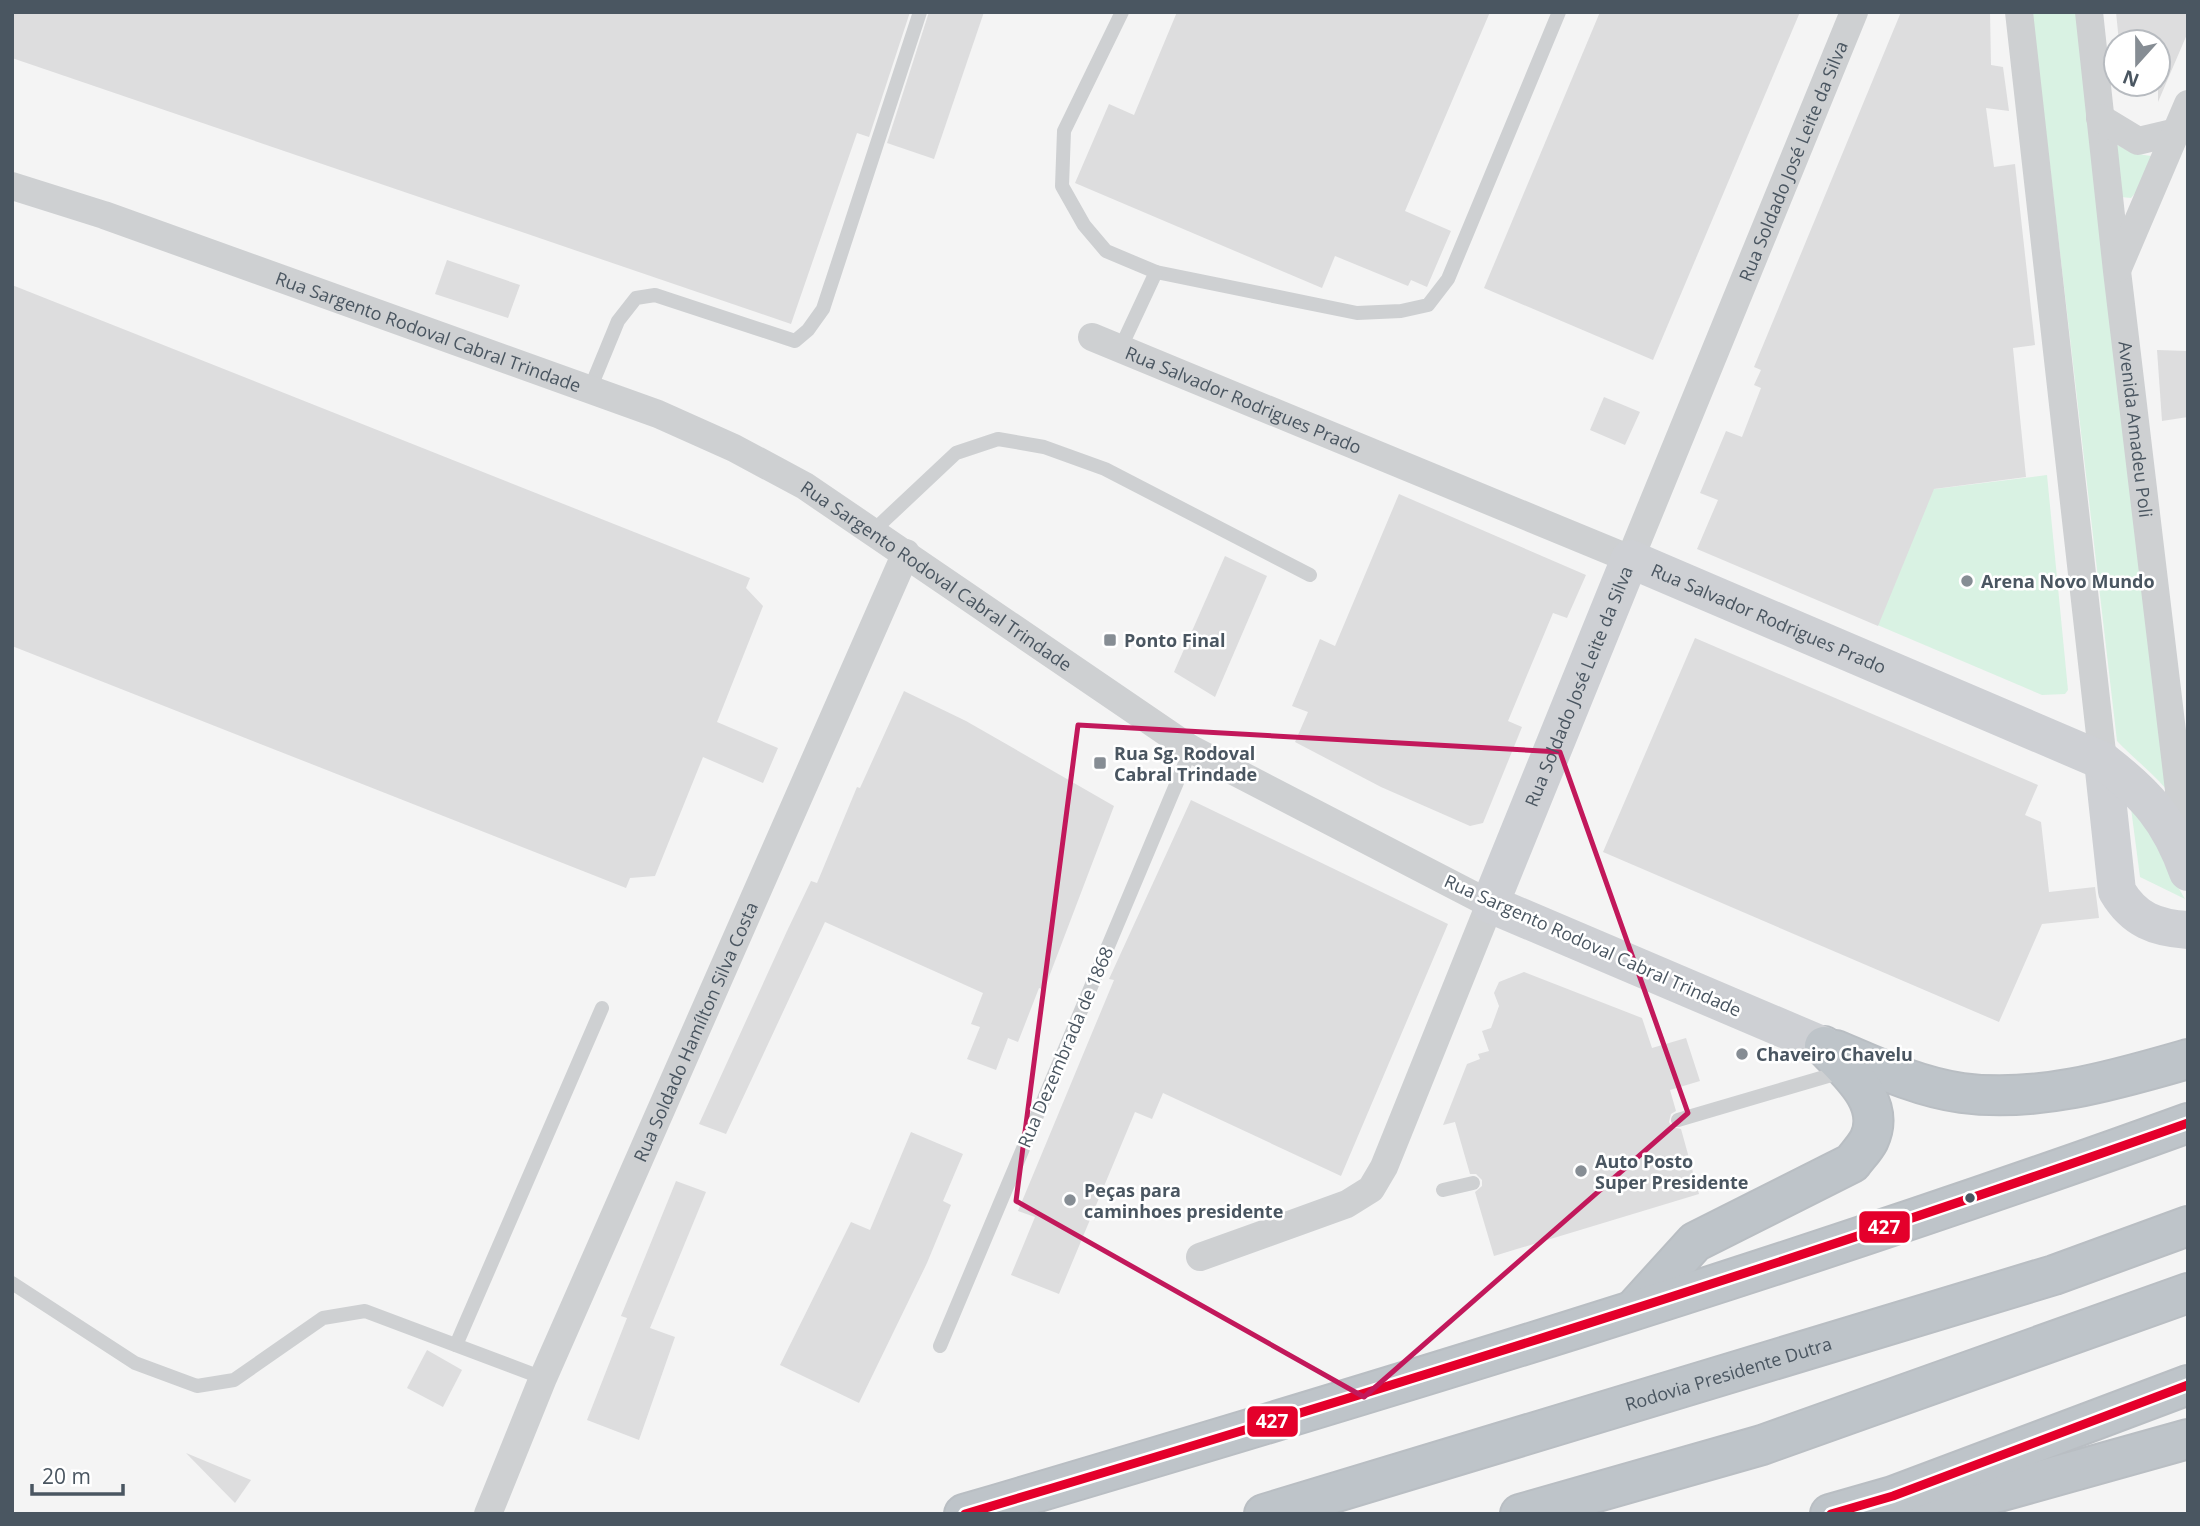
<svg xmlns="http://www.w3.org/2000/svg" width="2200" height="1526" viewBox="0 0 2200 1526" font-family="'Open Sans',sans-serif">
  <style>
    .green { fill: #d9f2e3 }
    .building { fill: #ddddde }
    .lines { fill: none; stroke-linecap: round; stroke-linejoin: round }
    .motorway-casing { stroke: #b9bec3; stroke-width: 42 }
    .service { stroke: #ced0d2; stroke-width: 14 }
    .minor { stroke: #ced0d2; stroke-width: 28 }
    .secondary { stroke: #ced0d4; stroke-width: 38 }
    .motorway { stroke: #bec4c9; stroke-width: 38 }
    .bus-1-casing { stroke: #fff; stroke-width: 14 }
    .bus-1 { stroke: #e4002b; stroke-width: 9 }
    .marked { fill: none; stroke: #c2185b; stroke-width: 5; stroke-linejoin: round }
    .poi-dot { fill: #868d94; stroke: #fff; stroke-width: 2.5 }
    .bus-dot { fill: #4a5661; stroke: #fff; stroke-width: 2.5 }
    .labels { text-anchor: middle; dominant-baseline: central; stroke-width: 5; stroke-linejoin: round; paint-order: stroke }
    .street-label { font-size: 18px; fill: #4a5661; stroke: #fff }
    .poi-label { font-size: 18px; font-weight: bold; fill: #4a5661; stroke: #fff; text-anchor: start }
    .line-badge { stroke: #fff; stroke-width: 2.5 }
    .badge-label { font-size: 19px; text-anchor: middle; font-weight: bold; fill: #fff }
  </style>
  <rect width="100%" height="100%" fill="#f4f4f4"/>
  <g class="green">
    <path d="M2032 12H2076L2166 789C2151 771 2133 758 2117 741Z"/>
    <polygon points="2114,143 2132,153 2151,156 2137,191 2131,198 2121,197"/>
    <polygon points="2047,475 2068,690 2065,694 2042,695 1861,618 1927,490"/>
    <polygon points="2129,793 2154,814 2165,865 2185,899 2140,877"/>
  </g>
  <g class="building">
    <polygon points="12,12 910,12 869,137 857,133 791,324 12,58"/>
    <polygon points="929,12 984,12 934,159 887,143"/>
    <polygon points="1177,12 1490,12 1405,211 1451,231 1427,287 1411,280 1408,286 1335,256 1322,288 1075,183 1109,104 1134,115"/>
    <polygon points="1600,12 1800,12 1653,360 1484,288"/>
    <polygon points="1901,12 1990,12 1991,65 2003,67 2009,111 1986,108 1994,167 2015,164 2035,345 2013,348 2026,477 1934,489 1878,626 1697,549 1718,500 1700,493 1726,431 1742,437 1761,388 1754,385 1761,370 1754,367"/>
    <polygon points="2116,12 2188,12 2188,32 2158,102 2158,38 2156,42 2119,42"/>
    <polygon points="447,260 520,285 508,318 435,294"/>
    <polygon points="12,285 750,578 746,588 763,606 717,722 778,748 763,783 703,757 655,876 630,878 626,888 12,646"/>
    <polygon points="2157,350 2188,351 2188,417 2162,421"/>
    <polygon points="1604,397 1640,412 1625,445 1590,430"/>
    <polygon points="1399,494 1586,575 1567,618 1553,613 1508,721 1522,727 1483,823 1470,826 1381,787 1295,742 1308,712 1292,706 1320,639 1335,646"/>
    <polygon points="1225,556 1267,576 1215,697 1174,672"/>
    <polygon points="1695,638 2038,785 2025,815 2041,822 2049,892 2095,887 2099,918 2042,924 1999,1022 1603,852"/>
    <polygon points="904,691 966,721 1114,806 1044,990 1039,988 1018,1042 1008,1038 996,1070 967,1059 980,1027 971,1024 983,993 825,922 726,1134 699,1124 787,931 811,881 817,883 857,787 860,788"/>
    <polygon points="1191,800 1448,924 1341,1176 1163,1093 1152,1119 1135,1112 1059,1294 1011,1275 1035,1217 1018,1211 1114,980 1109,979"/>
    <polygon points="1524,972 1642,1018 1652,1048 1686,1038 1700,1081 1670,1090 1676,1111 1671,1114 1669,1122 1672,1127 1681,1129 1699,1194 1494,1256 1475,1192 1482,1186 1482,1180 1476,1174 1470,1174 1455,1122 1443,1125 1467,1064 1480,1059 1478,1054 1489,1051 1482,1031 1491,1028 1499,1006 1494,993 1499,982"/>
    <polygon points="911,1132 963,1154 943,1201 951,1205 927,1263 859,1403 780,1365 851,1222 870,1230"/>
    <polygon points="676,1181 706,1192 650,1328 675,1337 639,1440 587,1420 627,1318 621,1316"/>
    <polygon points="427,1350 462,1370 443,1407 407,1388"/>
    <polygon points="186,1453 251,1480 235,1503"/>
  </g>
  <g class="lines">
    <g class="motorway-casing">
      <g id="motorway">
        <path d="M1836 1050C1876 1067 1918 1087 1962 1093 2038 1103 2115 1080 2188 1059"/>
        <path d="M1636 1307 1695 1242 1852 1163C1857 1156 1865 1148 1869 1140 1887 1102 1847 1071 1824 1046"/>
        <polyline points="1895,1496 1924,1504 1970,1500 2188,1439"/>
        <path d="M964 1514C1374 1393 1785 1269 2188 1123"/>
        <path id="s6" d="M1264 1514 2054 1275 2188 1226"/>
        <polyline points="1520,1514 1762,1445 2188,1293"/>
        <polyline points="1830,1514 1893,1496 2188,1385"/>
      </g>
    </g>
    <g class="service">
      <polyline points="1156,272 1357,313 1401,311 1428,305 1448,279 1559,12"/>
      <polyline points="1121,347 1156,272 1106,251 1084,225 1062,186 1064,131 1122,12"/>
      <polyline points="590,389 618,321 636,298 655,295 795,341 808,330 823,309 920,12"/>
      <polyline points="873,531 956,453 998,439 1044,447 1105,469 1310,575"/>
      <polyline points="1678,1120 1845,1071"/>
      <polyline points="1443,1190 1473,1183"/>
      <polyline points="12,1283 135,1363 197,1386 234,1380 323,1318 365,1311 543,1378"/>
      <polyline points="456,1345 602,1008"/>
      <polyline points="940,1346 1191,749"/>
    </g>
    <g class="minor">
      <polyline points="2019,12 2103,761"/>
      <path id="s1" d="M2089 12 2117 271 2179 790V847"/>
      <polyline points="2100,118 2138,141 2176,132"/>
      <path id="s2" d="M12 186 104 215 658 414 734 448 805 486 1191 749 1490 904 1384 1167 1371 1189 1347 1204 1200 1257"/>
      <polyline points="2118,268 2188,104"/>
      <path id="s3" d="M1092 337 1630 559 1854 12"/>
      <path id="s4" d="M488 1514 543 1378 906 553"/>
    </g>
    <g class="secondary">
      <path d="M2103 761 2117 891C2134 920 2156 928 2188 930"/>
      <path id="s5" d="M1824 1046 1490 904 1630 559 2103 761C2147 795 2169 819 2188 872"/>
    </g>
    <use href="#motorway" class="motorway"/>
    <g class="bus-1-casing">
      <g id="bus-1">
        <path d="M965 1514C1375 1392 1784 1266 2188 1123"/>
        <polyline points="1831,1514 1893,1496 2188,1385"/>
      </g>
    </g>
    <use href="#bus-1" class="bus-1"/>
  </g>
  <path class="marked" d="M1078 725 1560 752 1688 1113 1364 1397 1016 1201Z"/>
  <g class="poi-dot">
    <circle cx="1967" cy="581" r="7"/>
    <rect x="1103" y="633" width="14" height="14" rx="3.5"/>
    <rect x="1093" y="756" width="14" height="14" rx="3.5"/>
    <circle cx="1742" cy="1054" r="7"/>
    <circle cx="1581" cy="1171" r="7"/>
    <circle cx="1070" cy="1200" r="7"/>
  </g>
  <circle class="bus-dot" cx="1970" cy="1198" r="6"/>
  <g class="labels">
    <g class="street-label">
      <text stroke="none"><textPath href="#s3" startOffset="1012">Rua Soldado José Leite da Silva</textPath></text>
      <text stroke="none"><textPath href="#s2" startOffset="441">Rua Sargento Rodoval Cabral Trindade</textPath></text>
      <text stroke="none"><textPath href="#s3" startOffset="164">Rua Salvador Rodrigues Prado</textPath></text>
      <text stroke="none"><textPath href="#s1" startOffset="420">Avenida Amadeu Poli</textPath></text>
      <text stroke="none"><textPath href="#s2" startOffset="1008">Rua Sargento Rodoval Cabral Trindade</textPath></text>
      <text stroke="none"><textPath href="#s5" startOffset="886">Rua Salvador Rodrigues Prado</textPath></text>
      <text stroke="none"><textPath href="#s5" startOffset="598">Rua Soldado José Leite da Silva</textPath></text>
      <text transform="translate(1593 945) rotate(24)">Rua Sargento Rodoval Cabral Trindade</text>
      <text stroke="none"><textPath href="#s4" startOffset="525">Rua Soldado Hamílton Silva Costa</textPath></text>
      <text transform="translate(1065 1047) rotate(-67)">Rua Dezembrada de 1868</text>
      <text stroke="none"><textPath href="#s6" startOffset="485">Rodovia Presidente Dutra</textPath></text>
    </g>
    <g class="poi-label">
      <text x="1981" y="581">Arena Novo Mundo</text>
      <text x="1124" y="640">Ponto Final</text>
      <text x="1114" y="753">Rua Sg. Rodoval<tspan x="1114" dy="21">Cabral Trindade</tspan></text>
      <text x="1756" y="1054">Chaveiro Chavelu</text>
      <text x="1595" y="1161">Auto Posto<tspan x="1595" dy="21">Super Presidente</tspan></text>
      <text x="1084" y="1190">Peças para<tspan x="1084" dy="21">caminhoes presidente</tspan></text>
    </g>
  </g>
  <g class="line-badge">
    <rect x="1858" y="1210" width="53" height="34" rx="7" fill="#e4002b"/>
    <rect x="1246" y="1405" width="53" height="33" rx="7" fill="#e4002b"/>
  </g>
  <g class="badge-label">
    <text x="1884" y="1234">427</text>
    <text x="1272" y="1428">427</text>
  </g>
  <rect width="2200" height="1526" fill="none" stroke="#4a5661" stroke-width="28"/>
  <g transform="translate(2137 63) rotate(201)"><circle r="33" fill="#ffffff" stroke="#b7bbc0" stroke-width="2"/>
  <path d="M0-5L12 26L0 18L-12 26Z" fill="#868d94"/>
  <text y="-10" font-size="19" font-weight="bold" text-anchor="middle" fill="#4a5661">N</text>
  </g>
  <path d="M32 1484v10h91v-10" fill="none" stroke="#4a5661" stroke-width="3.5"/>
  <text x="42" y="1484" font-size="21" fill="#4a5661" stroke="#ffffff" stroke-width="5" paint-order="stroke">20 m</text>
</svg>
